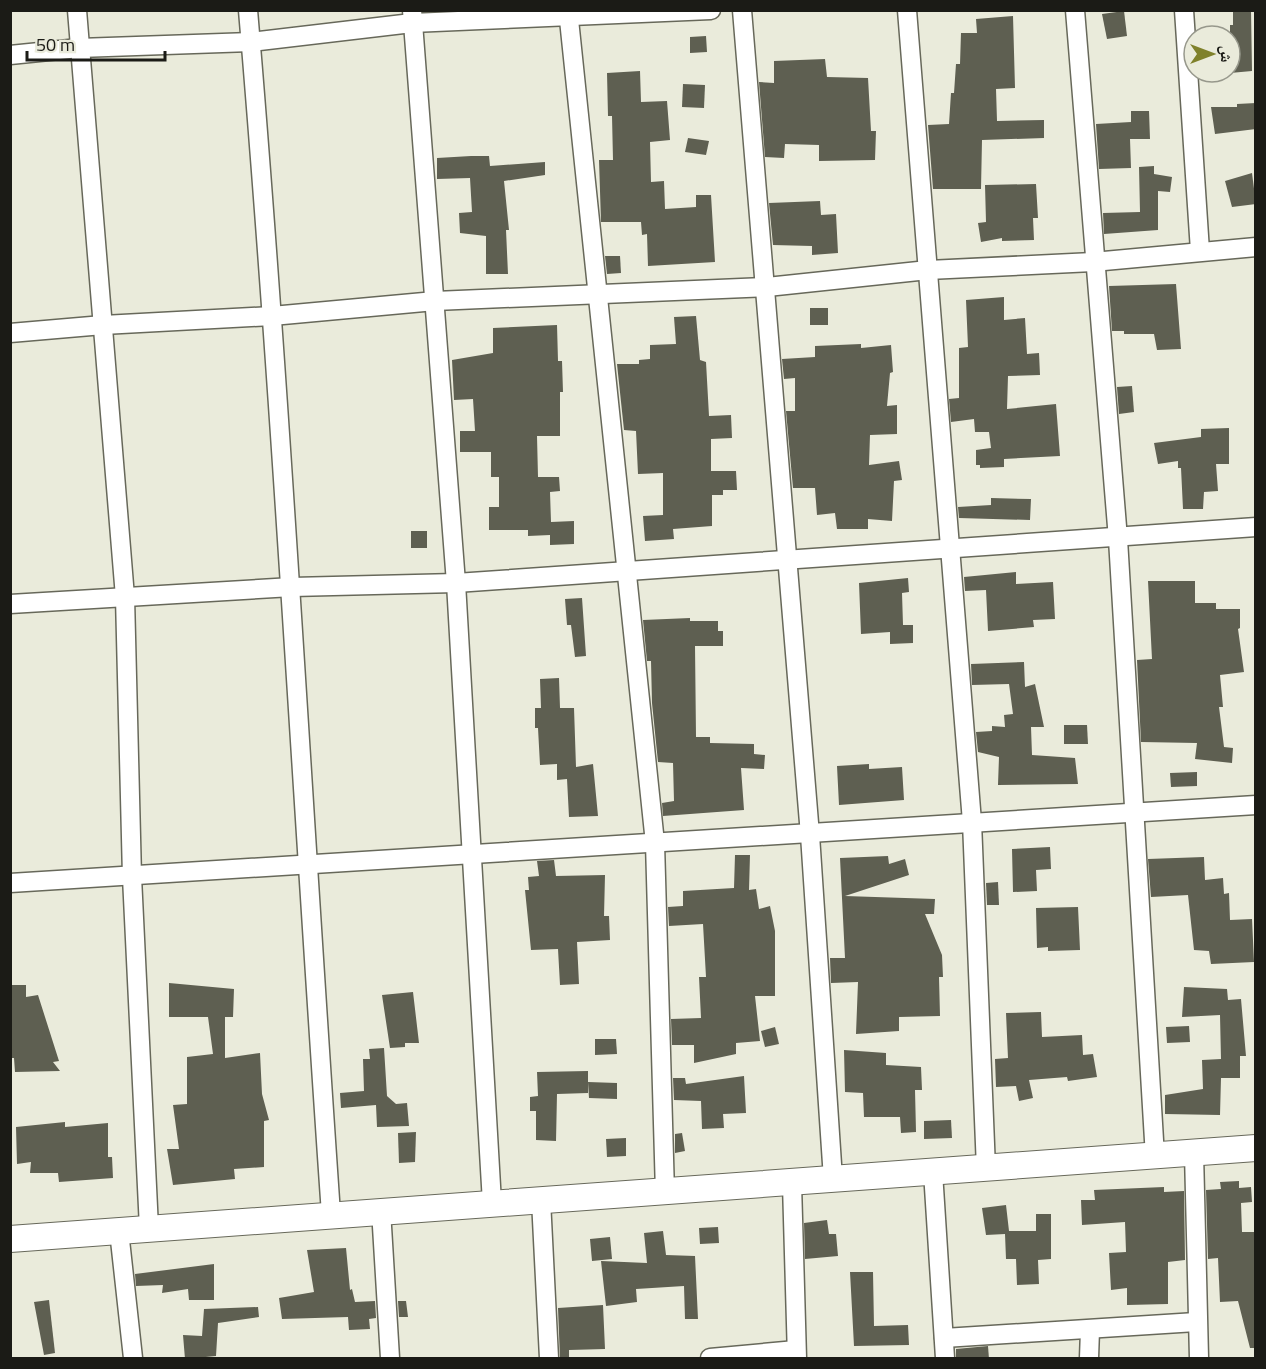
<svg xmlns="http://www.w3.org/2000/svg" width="1266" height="1369" viewBox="0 0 1266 1369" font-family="'Titillium Web','Noto Naskh Arabic',sans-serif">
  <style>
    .building { fill: #5e5f51 }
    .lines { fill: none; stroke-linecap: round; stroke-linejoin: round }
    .minor-casing { stroke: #67685a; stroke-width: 21 }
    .secondary-casing { stroke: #67685a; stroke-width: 28 }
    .minor { stroke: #fff; stroke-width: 18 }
    .secondary { stroke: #fff; stroke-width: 26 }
  </style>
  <rect width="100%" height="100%" fill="#eaebdb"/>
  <g class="building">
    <polygon points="1233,10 1251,10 1252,71 1230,73 1230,25 1233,25"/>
    <polygon points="1124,11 1127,36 1107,39 1102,14"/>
    <polygon points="1013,16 1015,88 996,89 997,121 1044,120 1044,138 982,140 981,189 933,189 928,125 949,124 951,93 954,93 956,64 960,64 961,33 977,33 976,19"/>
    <polygon points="706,36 707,52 690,53 690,37"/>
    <polygon points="825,59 827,77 868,78 871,131 876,131 875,160 819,161 819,145 785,144 784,158 765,157 759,82 774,83 774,61"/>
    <polygon points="640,71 641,102 667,101 670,140 650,142 651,182 664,181 665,209 696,207 696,195 711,195 715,262 648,266 647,234 642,235 641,222 601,222 599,160 613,160 612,116 608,116 607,73"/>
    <polygon points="683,84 705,85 704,108 682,107"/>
    <polygon points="1256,103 1256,129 1215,134 1211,107 1237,107 1237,104"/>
    <polygon points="1131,111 1149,111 1150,139 1130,139 1131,168 1099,169 1096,124 1131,122"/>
    <polygon points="688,138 709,141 706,155 685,152"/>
    <polygon points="471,156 489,156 490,166 545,162 545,175 504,181 509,230 506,230 508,274 486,274 486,236 460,233 459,213 472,212 470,178 437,179 437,158"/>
    <polygon points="1154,166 1154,174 1172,177 1170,192 1158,191 1158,230 1104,234 1103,213 1140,212 1139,167"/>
    <polygon points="1252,173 1256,204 1232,207 1225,181"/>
    <polygon points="1036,184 1038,218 1033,218 1034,240 1002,241 1002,238 981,242 978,223 986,222 985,185"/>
    <polygon points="820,201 821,215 836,214 838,253 812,255 812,246 773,245 769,203"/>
    <polygon points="605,256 620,256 621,273 607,274"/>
    <polygon points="1176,284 1181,349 1157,350 1154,334 1124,334 1124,331 1112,331 1109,286"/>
    <polygon points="1004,297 1004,320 1025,318 1027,354 1039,353 1040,375 1008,376 1007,409 1056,404 1060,456 1004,459 1004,467 980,468 980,465 976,465 976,450 991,448 989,432 975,432 974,419 951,422 949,399 959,398 959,348 968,347 966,300"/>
    <rect x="810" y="308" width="18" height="17"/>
    <polygon points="696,316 700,360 706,362 709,416 731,415 732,438 711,439 711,471 736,471 737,490 723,490 723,495 712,495 712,526 673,529 674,539 645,541 643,516 663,515 663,473 638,474 636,431 624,430 617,364 639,364 639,360 650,359 650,345 676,344 674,317"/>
    <polygon points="557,325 558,361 562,361 563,392 560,392 560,436 537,436 538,477 559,477 560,491 550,492 551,522 574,521 574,544 550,545 550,535 528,536 528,530 489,530 489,507 499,507 499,477 491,477 491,452 460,452 460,431 475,431 473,399 454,400 452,360 493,353 493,328"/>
    <polygon points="861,344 861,348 891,345 893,372 890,373 887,406 897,405 897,434 870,435 869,465 899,461 902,480 894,481 892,521 868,519 868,529 837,529 835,513 817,515 815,488 793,488 786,411 795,411 795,378 784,379 782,359 815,357 815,346"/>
    <polygon points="1132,386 1134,412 1119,414 1117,387"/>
    <polygon points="1229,428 1229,464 1216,464 1218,491 1204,492 1203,509 1183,509 1181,468 1178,468 1178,461 1158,464 1154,443 1201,437 1201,429"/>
    <polygon points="991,498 1031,499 1030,520 959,518 958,507 991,505"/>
    <rect x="411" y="531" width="16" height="17"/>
    <polygon points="1016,572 1016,584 1053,582 1055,619 1033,620 1034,627 988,631 986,590 965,591 964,577"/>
    <polygon points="908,578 909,592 902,593 903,625 913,625 913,643 890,644 890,632 861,634 859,583"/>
    <polygon points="1148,581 1195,581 1195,603 1216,603 1216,609 1240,609 1240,628 1238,629 1244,672 1220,675 1223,707 1219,707 1224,747 1233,748 1232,763 1195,759 1197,743 1141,742 1137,660 1152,659"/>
    <polygon points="582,598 586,656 575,657 571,625 567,625 565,599"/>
    <polygon points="690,618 690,621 718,621 718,631 723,631 723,646 695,646 696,737 710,737 710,743 754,744 754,754 765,755 764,769 741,768 744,810 663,816 662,803 674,801 673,763 658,762 652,703 651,661 647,661 643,620"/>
    <polygon points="1024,662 1025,687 1035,684 1044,727 1031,727 1032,755 1075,758 1078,784 998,785 999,757 978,752 976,732 992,731 992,726 1005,727 1004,715 1013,714 1009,684 972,685 971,664"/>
    <polygon points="559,678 560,708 574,708 576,767 593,764 598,816 569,817 567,779 557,780 557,764 540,765 538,728 535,728 535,708 541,708 540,679"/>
    <polygon points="1064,725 1087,725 1088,744 1064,744"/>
    <polygon points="869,764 869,769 902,767 904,800 839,805 837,766"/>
    <polygon points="1197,772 1197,786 1171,787 1170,773"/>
    <polygon points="1050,847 1051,869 1036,870 1037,891 1013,892 1012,849"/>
    <polygon points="735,855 750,855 749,890 756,889 759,909 770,906 775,931 775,996 755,996 760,1041 736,1043 736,1054 694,1063 694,1045 672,1045 671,1019 701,1018 699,977 706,977 703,924 669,926 668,907 683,906 683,891 734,888"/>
    <polygon points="888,856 889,864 905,859 909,875 845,896 935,899 934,914 925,914 942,955 943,977 939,977 940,1016 899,1017 899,1031 856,1034 858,982 831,983 830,958 845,958 840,858"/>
    <polygon points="1204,857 1205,880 1223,878 1224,894 1229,893 1230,920 1252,919 1254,962 1211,964 1209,951 1194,950 1188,895 1151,897 1148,859"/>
    <polygon points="554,860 556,876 605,875 604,916 609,916 610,940 577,942 579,984 560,985 558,949 531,950 525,890 529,890 528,877 539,876 537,861"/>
    <polygon points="998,882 999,905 987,905 986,883"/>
    <polygon points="1078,907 1080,950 1048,951 1048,947 1037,948 1036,908"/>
    <polygon points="169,983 234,989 233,1017 225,1017 225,1058 260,1053 262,1094 269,1120 264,1121 264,1167 234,1169 235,1179 173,1185 167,1149 179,1149 173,1105 187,1104 187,1057 213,1054 208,1017 169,1017"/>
    <polygon points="11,985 26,985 26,997 38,995 59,1061 53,1062 60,1071 15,1072 14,1058 10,1058"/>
    <polygon points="1184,987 1227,989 1228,1000 1241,999 1246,1056 1240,1056 1240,1078 1221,1078 1220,1115 1165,1114 1165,1095 1203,1089 1202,1060 1221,1059 1220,1015 1182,1017"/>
    <polygon points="413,992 419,1043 405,1043 405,1047 390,1048 382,995"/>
    <polygon points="1041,1012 1042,1037 1082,1035 1083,1055 1093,1054 1097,1077 1068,1081 1067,1077 1029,1080 1033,1098 1019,1101 1016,1086 996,1087 995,1059 1008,1058 1006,1013"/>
    <polygon points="1189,1026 1190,1042 1167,1043 1166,1027"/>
    <polygon points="775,1027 779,1044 765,1047 761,1031"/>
    <polygon points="595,1039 616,1039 617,1054 595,1055"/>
    <polygon points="384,1048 387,1096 396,1104 407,1103 409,1126 377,1127 376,1105 341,1108 340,1093 364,1091 363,1059 370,1059 369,1049"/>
    <polygon points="844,1050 886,1053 886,1065 921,1067 922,1090 915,1090 916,1132 901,1133 900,1117 864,1117 863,1093 845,1092"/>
    <polygon points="588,1071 588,1093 557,1094 556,1141 536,1140 536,1111 530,1111 530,1097 538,1096 537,1072"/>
    <polygon points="744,1076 746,1113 723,1114 724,1128 702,1129 701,1101 674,1100 673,1078 685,1078 686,1084"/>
    <polygon points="588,1082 617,1083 617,1099 589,1098"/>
    <polygon points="951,1120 952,1138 924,1139 924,1121"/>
    <polygon points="65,1122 65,1127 108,1123 108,1157 112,1157 113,1178 59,1182 58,1173 30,1173 31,1162 17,1164 16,1127"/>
    <polygon points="416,1132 415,1162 399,1163 398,1133"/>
    <polygon points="682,1133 685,1151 675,1153 675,1134"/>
    <polygon points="626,1138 626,1156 607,1157 606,1139"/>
    <polygon points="1239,1181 1239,1188 1251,1187 1252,1202 1241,1203 1242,1232 1254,1232 1256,1348 1250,1348 1238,1301 1220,1302 1218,1258 1208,1259 1206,1190 1221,1189 1220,1182"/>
    <polygon points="1164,1187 1164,1192 1184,1191 1185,1260 1168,1262 1168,1304 1127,1305 1127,1288 1111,1290 1109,1253 1126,1252 1125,1222 1082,1225 1081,1200 1095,1200 1094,1190"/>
    <polygon points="1006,1205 1009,1231 1036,1231 1036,1214 1051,1214 1051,1259 1038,1260 1039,1284 1017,1285 1016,1259 1006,1259 1005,1234 986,1235 982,1208"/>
    <polygon points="827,1220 829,1234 836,1234 838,1256 805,1259 804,1223"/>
    <polygon points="718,1227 719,1243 700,1244 699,1228"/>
    <polygon points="663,1231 666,1255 695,1256 698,1319 685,1319 684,1286 636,1289 637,1302 606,1306 601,1261 647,1263 644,1233"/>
    <polygon points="610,1237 612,1259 592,1261 590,1239"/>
    <polygon points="346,1248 350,1290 352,1289 355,1302 375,1301 376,1318 369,1319 370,1329 349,1330 348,1317 282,1319 279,1298 314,1292 307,1250"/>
    <polygon points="214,1264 214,1300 189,1300 188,1289 162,1293 163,1285 136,1286 135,1274"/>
    <polygon points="850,1272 873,1272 874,1326 908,1325 909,1345 854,1346"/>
    <polygon points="49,1300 55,1353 44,1355 34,1302"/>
    <polygon points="398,1301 406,1301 408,1317 399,1317"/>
    <polygon points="603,1305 605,1349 569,1350 569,1359 560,1359 558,1308"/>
    <polygon points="258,1307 259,1317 218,1323 216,1356 185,1359 183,1335 202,1336 204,1309"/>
    <polygon points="988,1346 989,1359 956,1359 956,1349"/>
  </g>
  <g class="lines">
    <g class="minor-casing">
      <g id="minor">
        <polyline points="77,10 125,597 132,877 149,1228"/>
        <path d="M248 10C282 411 303 813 331 1214"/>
        <polyline points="412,10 456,583 492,1203"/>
        <polyline points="568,10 655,843 665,1193"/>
        <polyline points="742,10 810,835 833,1179"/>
        <polyline points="907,10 972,822 986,1169"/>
        <polyline points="1075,10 1118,539 1155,1157"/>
        <polyline points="1184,10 1200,251"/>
        <polyline points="10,55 79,48 251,42 412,23 711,10"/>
        <polyline points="10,333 103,325 272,316 435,301 767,287 928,270 1093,262 1256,247"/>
        <polyline points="10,604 292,587 456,583 1256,527"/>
        <polyline points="10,883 1256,805"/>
        <polyline points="1194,1153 1199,1358"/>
        <polyline points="933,1172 945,1358"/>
        <polyline points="792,1184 797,1358"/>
        <polyline points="541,1200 549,1358"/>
        <polyline points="381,1210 390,1358"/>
        <polyline points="119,1231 133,1358"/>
        <polyline points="944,1338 1196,1322"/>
        <polyline points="710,1358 796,1350"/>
        <polyline points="1089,1358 1090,1330"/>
      </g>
    </g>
    <g class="secondary-casing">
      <polyline id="secondary" points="10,1239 1256,1148"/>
    </g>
    <use href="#minor" class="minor"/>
    <use href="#secondary" class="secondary"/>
  </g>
  <rect width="1266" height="1369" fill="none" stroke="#1b1b16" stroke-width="24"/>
  <g transform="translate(1212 54) rotate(90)"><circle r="28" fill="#eaebdb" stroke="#97988c" stroke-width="1.5"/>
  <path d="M0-4.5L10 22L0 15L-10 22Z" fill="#7f812b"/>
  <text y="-9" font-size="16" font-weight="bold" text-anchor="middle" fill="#1b1b16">ش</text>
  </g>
  <path d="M27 51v9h138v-9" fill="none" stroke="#1b1b16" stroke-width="3"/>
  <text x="36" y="51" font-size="18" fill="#1b1b16" stroke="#eaebdb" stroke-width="4.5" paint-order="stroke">50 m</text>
</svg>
